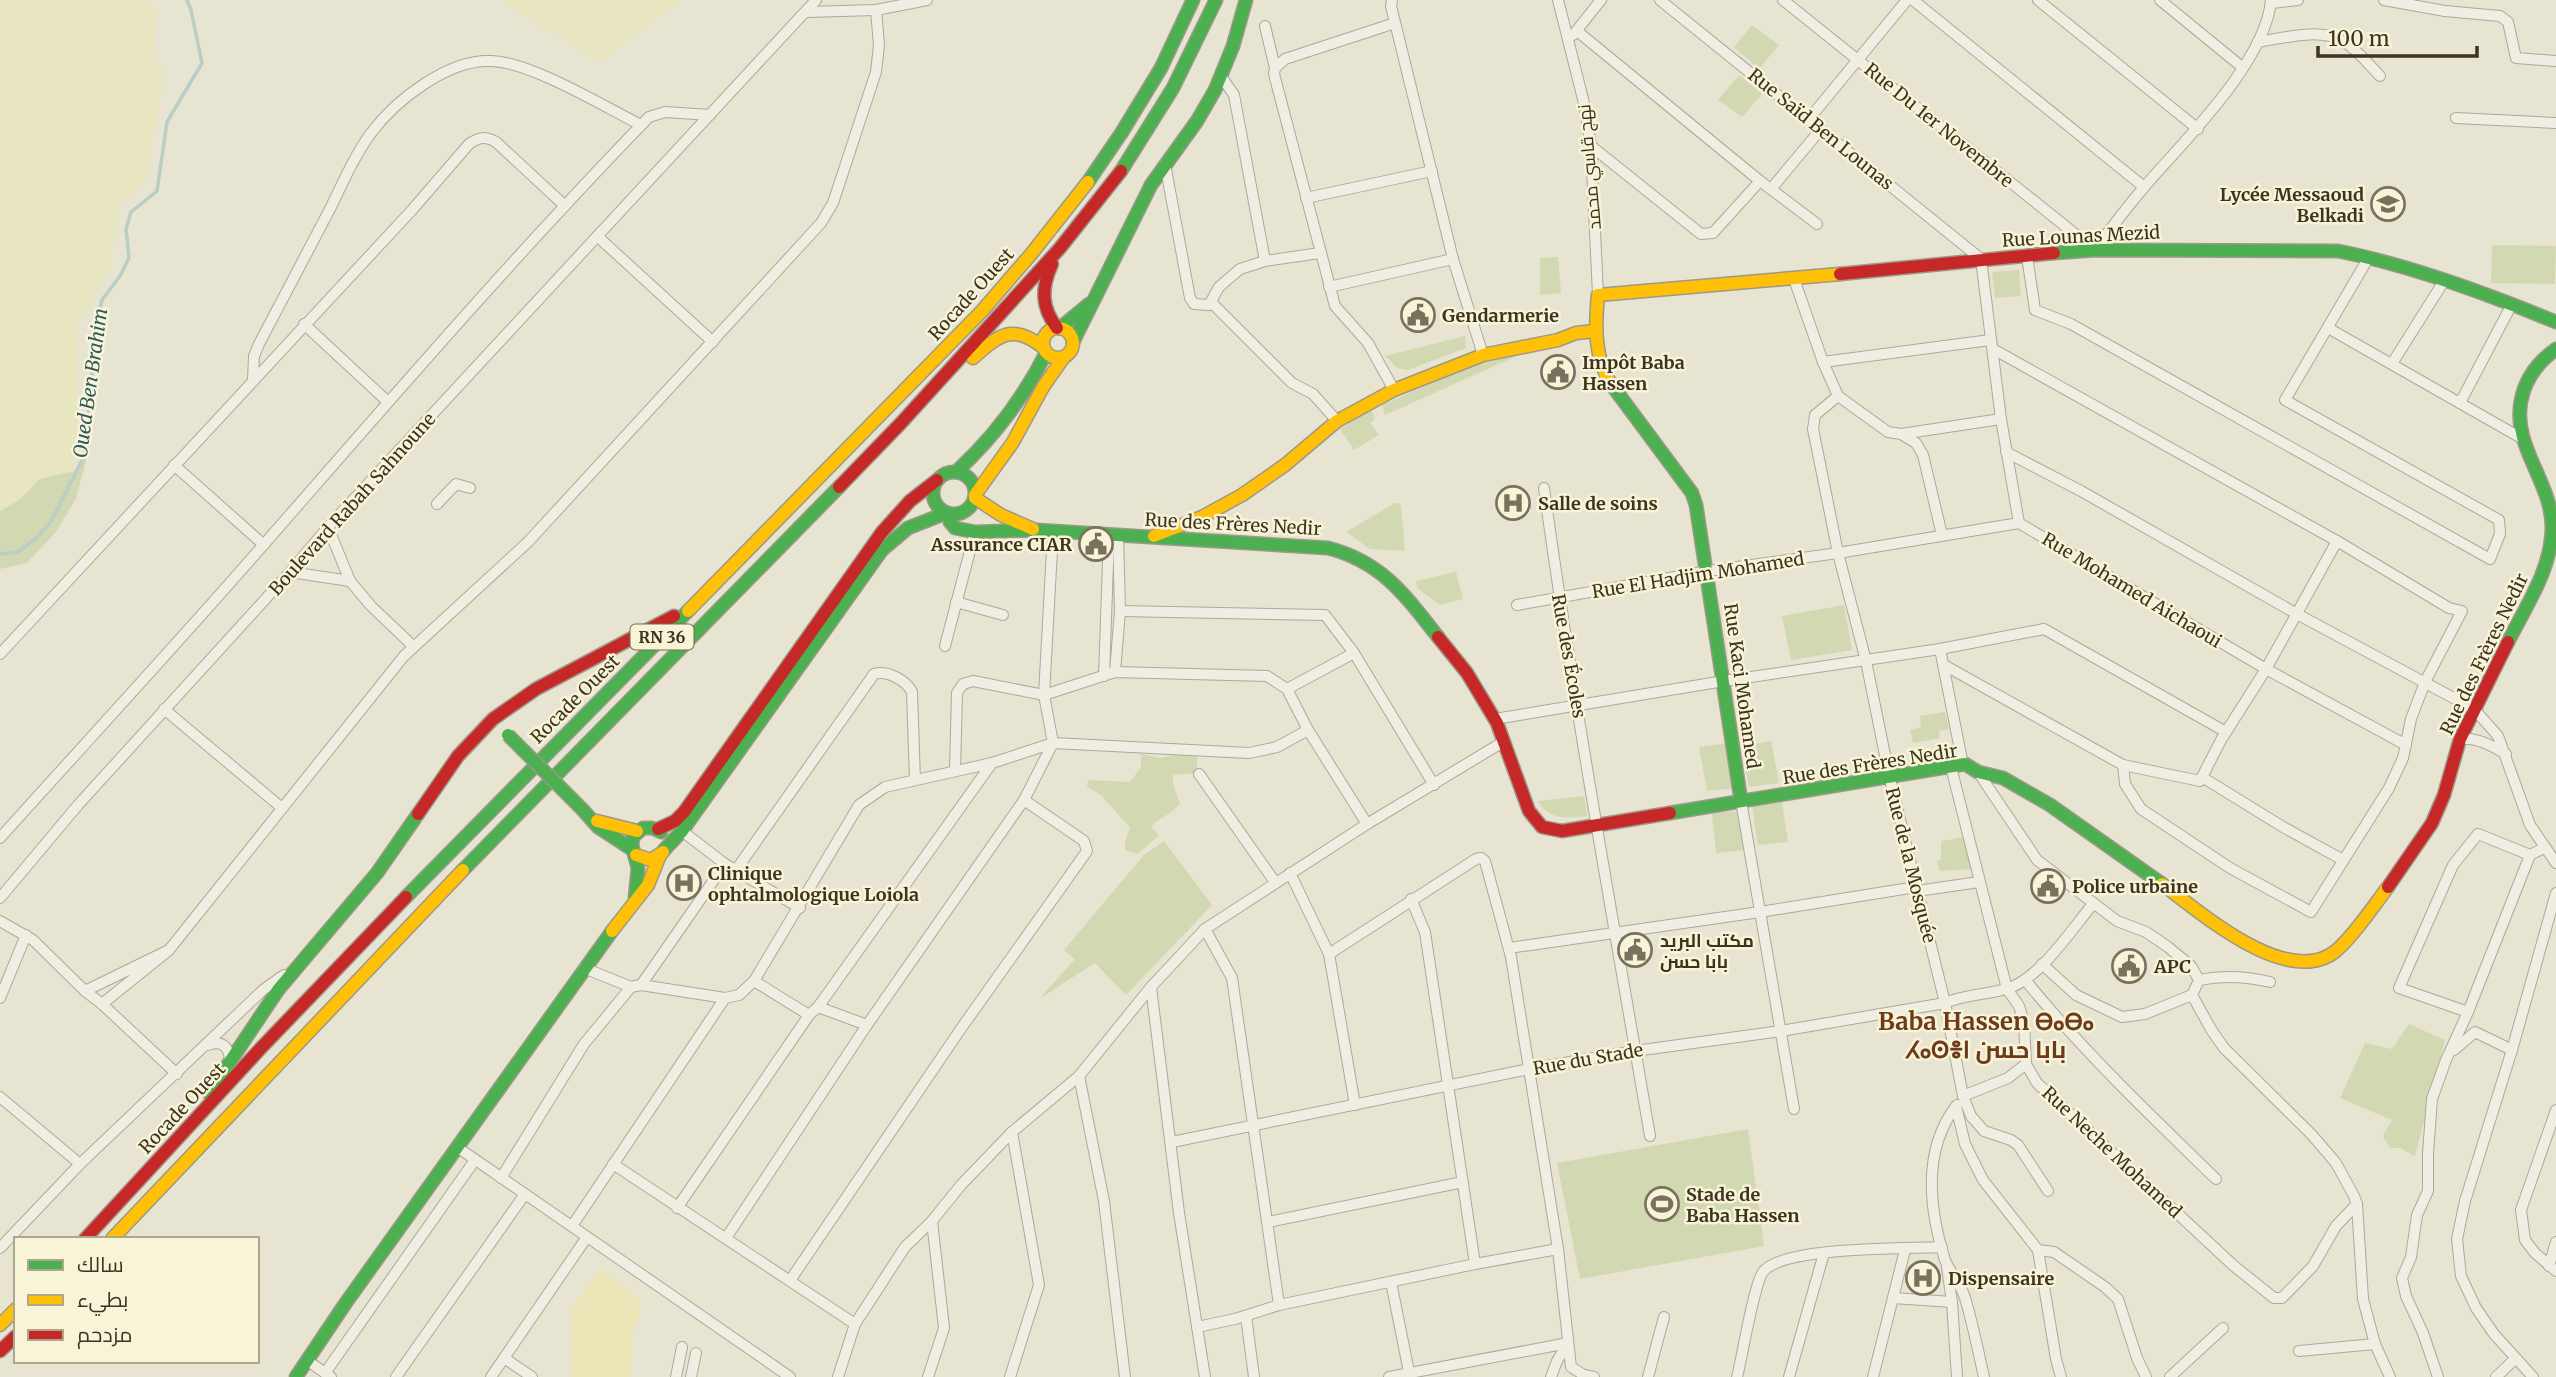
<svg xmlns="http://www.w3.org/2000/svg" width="2556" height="1377" viewBox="0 0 2556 1377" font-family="Merriweather,Cairo,'Noto Sans Tifinagh',serif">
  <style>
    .farmland { fill: #e7e6c0 }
    .green { fill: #d2d9b2 }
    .sand { fill: #ebe5b8 }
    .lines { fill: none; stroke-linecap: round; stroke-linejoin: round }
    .stream { stroke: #bbcec6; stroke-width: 3.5 }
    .street-casing { stroke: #ada999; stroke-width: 12 }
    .fast-casing { stroke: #9d9889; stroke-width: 15 }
    .slow-casing { stroke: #9d9889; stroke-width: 15 }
    .jam-casing { stroke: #9d9889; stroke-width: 15 }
    .street { stroke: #f0ede2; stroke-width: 10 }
    .fast { stroke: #4caf50; stroke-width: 12 }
    .slow { stroke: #ffc107; stroke-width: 12 }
    .jam { stroke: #c62828; stroke-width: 12 }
    .fast-bridge-casing { stroke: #9d9889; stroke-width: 15; stroke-linecap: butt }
    .fast-bridge { stroke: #4caf50; stroke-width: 12 }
    .labels { text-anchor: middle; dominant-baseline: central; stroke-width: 5; stroke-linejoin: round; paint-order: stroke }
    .shield { fill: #f8f4d7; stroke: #766d56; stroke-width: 2 }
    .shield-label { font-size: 16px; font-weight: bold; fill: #3e331f }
    .street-label { font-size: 18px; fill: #3e331f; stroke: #f8f4d7 }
    .poi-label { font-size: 18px; font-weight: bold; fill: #3e331f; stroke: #f8f4d7; text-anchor: start }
    .water-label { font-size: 19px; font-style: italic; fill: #2e595e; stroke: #f8f4d7 }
    .district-label { font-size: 24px; font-weight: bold; fill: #6d3a1c; stroke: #f8f4d7 }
  </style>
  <rect width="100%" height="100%" fill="#e7e4d1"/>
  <g class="farmland">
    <polygon points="0,0 150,0 157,13 153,55 165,74 145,183 118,206 112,265 78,325 75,471 39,479 22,498 1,511"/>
    <polygon points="498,0 681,0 600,62"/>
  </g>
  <g class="green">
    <polygon points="1752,25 1779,45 1759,69 1734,47"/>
    <polygon points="1739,75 1762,94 1742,117 1718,100"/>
    <polygon points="2492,245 2556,246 2555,284 2491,283"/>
    <polygon points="1558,257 1561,293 1540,295 1540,258"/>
    <polygon points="2019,270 2021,296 1995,298 1992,272"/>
    <polygon points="1465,336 1466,348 1408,370 1397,368 1385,356"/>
    <polygon points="1517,352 1519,355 1385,415 1382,405 1480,362"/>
    <polygon points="1371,409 1375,419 1370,423 1379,435 1354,450 1340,429"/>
    <polygon points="84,456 87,457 76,499 55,533 27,563 0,569 0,511 22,498 39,479 75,471"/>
    <polygon points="1395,503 1399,503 1401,506 1405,551 1370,549 1346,532"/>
    <polygon points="1456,572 1463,599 1440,605 1417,588 1416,581"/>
    <polygon points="1844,605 1852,650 1791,660 1782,616"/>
    <polygon points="1945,712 1949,729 1939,731 1940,738 1913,743 1910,730 1921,727 1920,716"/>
    <polygon points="1771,741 1779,783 1749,787 1742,747"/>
    <polygon points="1728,743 1736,788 1707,791 1699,747"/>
    <path d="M1141 754 1160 758 1180 754 1197 757V773L1173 775V785L1180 803C1173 814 1160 817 1151 826L1159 836 1137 854 1125 850V842L1130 828 1101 795 1087 787 1088 780 1130 782 1141 767Z"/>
    <path d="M1584 796 1587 816C1566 818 1550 821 1538 801Z"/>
    <polygon points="1782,801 1788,842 1758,845 1752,806"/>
    <polygon points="1739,811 1746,850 1716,853 1712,813"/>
    <polygon points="1965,837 1973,869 1940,871 1937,861 1941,859 1941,841"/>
    <polygon points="1164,841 1212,905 1126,995 1095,963 1039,999 1075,959 1064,950 1144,855"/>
    <polygon points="2409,1024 2445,1040 2415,1156 2400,1148 2390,1148 2383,1136 2392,1120 2340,1098 2365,1043 2392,1049"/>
    <polygon points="1748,1129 1764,1246 1580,1279 1557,1163"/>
  </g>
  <polygon class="sand" points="600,1269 641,1301 640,1313 634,1328 630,1377 571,1377 572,1308"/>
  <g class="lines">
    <polyline class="stream" points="0,554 18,552 35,539 51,522 84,456 92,373 93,338 102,300 120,276 129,258 126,229 131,212 157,191 167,122 202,63 191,10 187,0"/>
    <g class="street-casing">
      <g id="street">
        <polyline points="1392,0 1391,6 1453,259 1483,355"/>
        <polyline points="1558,0 1584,103 1591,146 1598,295"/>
        <polyline points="1660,0 1981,259 2001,419 2019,523"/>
        <path d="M1783 0 2095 250C2111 228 2128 206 2145 186 2185 140 2266 61 2271 0"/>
        <polyline points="1913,0 2144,187"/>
        <polyline points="2038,0 2198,129"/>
        <polyline points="2160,0 2242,67"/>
        <polyline points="2384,0 2445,11 2500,16 2508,22 2516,58 2556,61"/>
        <polyline points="2271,3 2298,0"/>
        <polyline points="807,12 876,10 927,0"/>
        <polyline points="1265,26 1275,68"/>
        <polyline points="1577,31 1760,181 1817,224"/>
        <polyline points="1573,35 1601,0"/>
        <path d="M2258 42C2284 38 2321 27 2344 42 2358 50 2369 65 2380 76"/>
        <polyline points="1221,76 1234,95 1265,261 1320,253"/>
        <polyline points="2456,118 2556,123"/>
        <polyline points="1809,119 1907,0"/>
        <polyline points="1591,146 1701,234 1713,233 1760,181"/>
        <polyline points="1165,164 1190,298 1194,304 1209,305 1219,287 1240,269 1265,261"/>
        <polyline points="1771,189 1821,129"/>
        <polyline points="1306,198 1432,171"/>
        <polyline points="597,236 713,342"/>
        <polyline points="2027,256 2035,310 2071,324 2490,559 2500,534 2499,520 2285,400 2369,257"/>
        <polyline points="1794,279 1823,362 1838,396 1815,415 1813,429 1838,553 1866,661 1889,775 1945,1003 1963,1096 1971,1116 1984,1131 2011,1140 2018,1145 2048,1191"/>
        <polyline points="1329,287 1453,259"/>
        <polyline points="1211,302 1292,383 1313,394 1337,421"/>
        <polyline points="304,324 388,402"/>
        <polyline points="2328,328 2523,439"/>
        <polyline points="1993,349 2337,541 2449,608 2462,611 2425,682 2411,719 2403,758 2389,788 2311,912 2230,868 2141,809 2125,784 2123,765"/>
        <polyline points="1823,362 1990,340"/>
        <polyline points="2393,362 2444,281"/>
        <path d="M253 381 254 356 259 344C283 298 307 253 331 207 343 182 355 155 371 133 396 100 448 59 491 61 531 62 603 106 641 125"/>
        <polyline points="1394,390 1368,343 1335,306 1274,74 1275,68 1285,59 1395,23"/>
        <polyline points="1838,396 1888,432 1901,434 2001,419"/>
        <polyline points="2460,403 2512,304"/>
        <polyline points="1901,434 1916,443 1923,455 1942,535"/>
        <polyline points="2006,452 2081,491 2297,614 2474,709 2498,736 2530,825 2556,863"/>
        <polyline points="174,465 264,545"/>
        <path d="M1544 488C1574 705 1613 920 1650 1136"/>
        <polyline points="437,504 456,484 470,488"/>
        <polyline points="328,527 350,581 371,606 413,646"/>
        <polyline points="1053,532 1044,695 1115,672 1267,676 1287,689 1308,730 1367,824"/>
        <polyline points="290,572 350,581"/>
        <polyline points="956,602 1003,615"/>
        <polyline points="1517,605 1708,571 1838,553 2019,523 2266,669 2406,745"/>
        <polyline points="1120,611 1325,615 1354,653 1434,785"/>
        <polyline points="945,646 975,532"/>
        <polyline points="1940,649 1963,765"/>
        <path d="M0 654 412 210 469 144C479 137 485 136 496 142L565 206"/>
        <polyline points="1944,665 2123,765 2200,781 2221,740 2266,669 2337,541"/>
        <polyline points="1115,672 1120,611 1118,535"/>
        <polyline points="1104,676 1109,534"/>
        <polyline points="1287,689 1354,653"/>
        <polyline points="164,709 282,808"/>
        <polyline points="1495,719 1724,681 1940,649 2044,629 2226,732"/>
        <path d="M2460 739C2477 737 2492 746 2506 754"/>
        <polyline points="1951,767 2007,989 2019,1006 2024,1022 2026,1064 2037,1083 2234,1266 2274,1298 2282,1298 2313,1266 2336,1226 2357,1204"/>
        <polyline points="1978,772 2037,860 2117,921 2146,932 2168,947 2191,966 2199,980 2192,995 2212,1031 2224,1048 2312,1135 2336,1163 2354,1196 2357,1204 2363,1299 2375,1344 2390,1377"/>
        <polyline points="1199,774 1275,882"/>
        <polyline points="2202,777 2283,827 2343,860"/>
        <polyline points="1741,801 1794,1109"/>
        <polyline points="682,831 725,864 800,908"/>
        <path d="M0 838C89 739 179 642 266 542 391 399 516 254 649 117L665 112 710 115"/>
        <path d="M736 870 874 674C887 670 906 680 912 692L915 780"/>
        <polyline points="1290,873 1329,954 1355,1105"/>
        <polyline points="1917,891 1979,882"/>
        <polyline points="0,898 78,805 290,572 328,527 816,0"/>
        <polyline points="1411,899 1425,932 1475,1264"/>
        <polyline points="0,921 33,940 85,991 102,1004 177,1074"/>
        <polyline points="1205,929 1232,978 1279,1305"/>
        <polyline points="1509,948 1760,912 1916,887"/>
        <polyline points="169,950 404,656 528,542 821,223 833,203 876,72 879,45 876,10"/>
        <polyline points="1329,954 1476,859 1481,858 1485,861 1511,957 1558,1249 1571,1367 1584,1375 1594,1377"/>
        <polyline points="2042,964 2076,995 2122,1017 2145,1014 2192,995"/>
        <polyline points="584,968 631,987 641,985 725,998 739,995 754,981 859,805 885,787 992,763 1053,743 1044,695 973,681 963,684 957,693 955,771"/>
        <path d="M2199 980C2223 975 2245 976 2270 982"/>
        <polyline points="754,981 809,1015"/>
        <path d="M2026 981C2084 1052 2150 1115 2216 1179"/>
        <polyline points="641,985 725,864"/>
        <polyline points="1151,987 1179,1213 1205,1377"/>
        <polyline points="85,991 169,950 102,1004"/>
        <polyline points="0,998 26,935"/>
        <polyline points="818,1007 867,1025"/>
        <polyline points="2468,1012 2399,988 2453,865 2478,834 2530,855"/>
        <path d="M208 1045C221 1040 229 1046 230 1060"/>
        <polyline points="2454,1050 2475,1032 2512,1050"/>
        <polyline points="1079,1076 1104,1201 1125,1377"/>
        <polyline points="1963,1096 2008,1078 2026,1064"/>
        <polyline points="0,1097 80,1164"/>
        <path d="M1957 1105C1922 1149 1929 1209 1945 1260 1950 1273 1961 1283 1965 1298 1973 1324 1978 1351 1984 1377"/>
        <polyline points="1956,1106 1965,1144 1983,1180 2038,1250 2054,1252 2105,1287 2118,1299 2137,1358 2146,1377"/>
        <polyline points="2556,1110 2521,1210 2525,1240 2535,1253 2556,1271"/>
        <path d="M1172 1142 1529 1069 1635 1051 1781 1031 1945 1003C1966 994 1988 995 2009 988 2041 977 2071 930 2093 904"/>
        <polyline points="457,1147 790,1377"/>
        <polyline points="613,1164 855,1324"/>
        <polyline points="501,1178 584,1044 631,987"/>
        <polyline points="677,1208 809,1015 818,1007 992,763"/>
        <polyline points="1268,1222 1463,1182"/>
        <polyline points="572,1226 725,998"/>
        <polyline points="726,1238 867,1025 1024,800 1053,743 1249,753 1277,747 1308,730"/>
        <polyline points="0,1248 80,1164 263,990 284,975"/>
        <polyline points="2038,1250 2056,1359 2061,1377"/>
        <polyline points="2549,1266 2556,1242"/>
        <polyline points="1947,1267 1952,1302 1957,1377"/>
        <polyline points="791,1279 960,1030 1087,851 1084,841 1024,800"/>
        <polyline points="1391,1282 1409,1372"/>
        <polyline points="1893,1298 1952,1302"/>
        <polyline points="1246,1316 1254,1377"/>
        <polyline points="1197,1327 1235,1319 1279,1305 1475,1264 1558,1249"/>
        <polyline points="2299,1351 2375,1344"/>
        <polyline points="504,1358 532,1377"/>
        <polyline points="308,1361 331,1377"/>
        <polyline points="325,1373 475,1160"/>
        <polyline points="396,1377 525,1194"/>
        <polyline points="491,1377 587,1237"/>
        <polyline points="676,1377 682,1347"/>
        <polyline points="691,1377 696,1353"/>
        <polyline points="838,1377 855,1324 905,1247 932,1221 961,1185 1012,1132 1079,1076 1151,987 1205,929 1367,824 1503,742"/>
        <polyline points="928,1377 944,1328 932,1221"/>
        <polyline points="1010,1377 1039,1285 1012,1132"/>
        <polyline points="1389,1377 1568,1343"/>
        <polyline points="1551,1377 1557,1361 1568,1343"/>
        <polyline points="1648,1377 1664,1317"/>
        <path d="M1737 1377C1742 1358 1754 1284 1763 1272 1782 1246 1908 1249 1942 1247"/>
        <polyline points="1789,1377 1824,1253"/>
        <polyline points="1873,1377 1905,1250"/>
        <polyline points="2170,1377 2223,1328"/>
        <polyline points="2438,1377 2423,1333 2406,1296 2402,1278 2411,1257 2417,1215 2428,1191 2428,1153 2432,1099 2446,1060 2468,1012 2530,855 2544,848"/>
        <polyline points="2496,1377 2515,1359"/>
        <polyline points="2533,1377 2494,1334 2476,1308 2461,1276 2457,1239 2465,1201 2512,1050 2556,893"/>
      </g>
    </g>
    <g class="fast-casing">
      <g id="fast">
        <polyline points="1121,171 1173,88 1216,0"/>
        <polyline points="1088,182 1122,132 1161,68 1193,0"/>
        <path d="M2054 253 2095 250 2338 251C2410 265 2488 294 2556 322"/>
        <polyline points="1060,328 1089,304"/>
        <polyline points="1073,342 1151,185 1197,121 1215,90 1233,46 1246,0"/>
        <polyline points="1611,384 1692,493 1696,505 1741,801"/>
        <circle cx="954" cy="493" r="21"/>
        <path d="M956 472C994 437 1023 399 1046 353"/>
        <path d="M949 514 950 522 955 528 975 532 1036 530 1328 548C1382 562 1405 595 1438 637"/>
        <path d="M2508 642C2526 606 2551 570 2552 529 2553 483 2512 447 2521 401 2525 379 2538 362 2556 349"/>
        <polyline points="582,809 598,827 633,850"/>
        <polyline points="1670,813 1965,764 1978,772 2003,778 2050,805 2162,884"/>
        <polyline points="664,850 682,831 882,550 908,528 946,513"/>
        <polyline points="463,870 839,487"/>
        <polyline points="406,897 688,611"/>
        <polyline points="635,898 638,868 632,846 633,837 643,828 652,828 661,832"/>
        <polyline points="209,1093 278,990 377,873 418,814"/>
        <polyline points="296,1377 345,1304 612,931"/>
      </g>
    </g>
    <g class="slow-casing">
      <g id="slow">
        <circle cx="1058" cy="343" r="15"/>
        <path d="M973 358C1000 334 1013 323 1044 348"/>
        <path d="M1611 384C1594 358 1595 325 1598 295L1840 274"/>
        <polyline points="975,495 1013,442 1043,387 1064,357"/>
        <polyline points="975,498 1001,515 1033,529"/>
        <polyline points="1154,536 1202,517 1242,495 1285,465 1337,421 1394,390 1483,355 1558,340 1576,333 1595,331"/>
        <polyline points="688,611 982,311 1032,253 1088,182"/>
        <polyline points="597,821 637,831"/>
        <polyline points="636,855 651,860 663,852"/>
        <path d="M2162 884C2200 912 2289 991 2337 950 2356 933 2372 908 2388 887"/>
        <polyline points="612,931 648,885 660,855"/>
        <polyline points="112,1239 463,870"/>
        <polyline points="0,1325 16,1309"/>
      </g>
    </g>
    <g class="jam-casing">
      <g id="jam">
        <path d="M1052 264C1041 288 1041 307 1057 328"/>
        <polyline points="1840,274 2054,253"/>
        <polyline points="839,487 901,423 1060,248 1121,171"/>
        <polyline points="1438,637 1467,673 1497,723 1529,811 1542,827 1562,831 1670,813"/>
        <polyline points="418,814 458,756 493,719 536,689 674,616"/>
        <polyline points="658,829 675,821 684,812 882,532 910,501 937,480"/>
        <polyline points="2388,887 2432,823 2444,795 2460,739 2508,642"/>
        <polyline points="85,1239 261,1048 406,897"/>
        <polyline points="0,1351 16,1336"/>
      </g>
    </g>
    <use href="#street" class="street"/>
    <use href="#fast" class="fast"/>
    <use href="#slow" class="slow"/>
    <use href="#jam" class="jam"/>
    <g class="fast-bridge-casing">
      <polyline id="fast-bridge" points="508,735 582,809"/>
    </g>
    <use href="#fast-bridge" class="fast-bridge"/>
  </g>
  <defs>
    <g id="school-ring" transform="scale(1.75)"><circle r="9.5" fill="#f8f4d7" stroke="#79715d" stroke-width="1.5"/><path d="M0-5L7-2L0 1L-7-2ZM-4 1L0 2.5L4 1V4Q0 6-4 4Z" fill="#79715d"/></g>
    <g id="civic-ring" transform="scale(1.75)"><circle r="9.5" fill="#f8f4d7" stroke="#79715d" stroke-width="1.5"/><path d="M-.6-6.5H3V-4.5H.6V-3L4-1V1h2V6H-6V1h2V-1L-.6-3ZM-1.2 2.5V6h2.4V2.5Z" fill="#79715d"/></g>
    <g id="hospital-ring" transform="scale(1.75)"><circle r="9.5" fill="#f8f4d7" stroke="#79715d" stroke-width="1.5"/><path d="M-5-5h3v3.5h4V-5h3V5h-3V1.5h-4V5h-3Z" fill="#79715d"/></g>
    <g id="stadium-ring" transform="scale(1.75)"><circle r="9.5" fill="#f8f4d7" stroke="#79715d" stroke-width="1.5"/><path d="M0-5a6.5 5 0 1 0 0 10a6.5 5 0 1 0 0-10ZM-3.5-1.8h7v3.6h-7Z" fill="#79715d"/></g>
  </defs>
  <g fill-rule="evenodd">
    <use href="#school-ring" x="2388" y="204"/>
    <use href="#civic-ring" x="1418" y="315"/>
    <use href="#civic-ring" x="1558" y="372"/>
    <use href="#hospital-ring" x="1513" y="503"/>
    <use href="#civic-ring" x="1096" y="544"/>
    <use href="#hospital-ring" x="684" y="883"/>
    <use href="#civic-ring" x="2048" y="886"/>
    <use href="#civic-ring" x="1635" y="950"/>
    <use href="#civic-ring" x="2129" y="966"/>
    <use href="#stadium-ring" x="1662" y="1204"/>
    <use href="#hospital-ring" x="1923" y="1278"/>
  </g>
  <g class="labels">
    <rect class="shield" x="630.5" y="624.5" width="63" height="25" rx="5"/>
    <g class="shield-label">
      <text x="662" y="637">RN 36</text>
    </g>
    <g class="street-label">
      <text transform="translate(1939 125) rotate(39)">Rue Du 1er Novembre</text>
      <text transform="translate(1821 129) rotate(39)">Rue Saïd Ben Lounas</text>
      <text transform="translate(1589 167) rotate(-95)">نهج قاسي محمد</text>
      <text transform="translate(2081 236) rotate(-3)">Rue Lounas Mezid</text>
      <text transform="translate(971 294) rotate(-48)">Rocade Ouest</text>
      <text transform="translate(352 504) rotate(-48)">Boulevard Rabah Sahnoune</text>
      <text transform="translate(1233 524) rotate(3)">Rue des Frères Nedir</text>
      <text transform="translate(1698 575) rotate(-9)">Rue El Hadjim Mohamed</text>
      <text transform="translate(2132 590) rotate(31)">Rue Mohamed Aichaoui</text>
      <text transform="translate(2484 654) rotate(-64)">Rue des Frères Nedir</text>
      <text transform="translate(1569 656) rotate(80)">Rue des Écoles</text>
      <text transform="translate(1742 686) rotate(82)">Rue Kaci Mohamed</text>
      <text transform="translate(575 699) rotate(-45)">Rocade Ouest</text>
      <text transform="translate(1870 764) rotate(-9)">Rue des Frères Nedir</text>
      <text transform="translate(1911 865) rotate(76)">Rue de la Mosquée</text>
      <text transform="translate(1588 1059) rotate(-10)">Rue du Stade</text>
      <text transform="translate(182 1108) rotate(-47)">Rocade Ouest</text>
      <text transform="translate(2112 1152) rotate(43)">Rue Neche Mohamed</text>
    </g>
    <g class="poi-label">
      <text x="2364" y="194" text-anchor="end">Lycée Messaoud<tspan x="2364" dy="21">Belkadi</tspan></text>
      <text x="1442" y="315">Gendarmerie</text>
      <text x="1582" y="362">Impôt Baba<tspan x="1582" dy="21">Hassen</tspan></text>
      <text x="1538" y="503">Salle de soins</text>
      <text x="1072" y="544" text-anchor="end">Assurance CIAR</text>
      <text x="708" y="873">Clinique<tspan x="708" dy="21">ophtalmologique Loiola</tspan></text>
      <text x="2072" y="886">Police urbaine</text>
      <text x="1660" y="940">مكتب البريد<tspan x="1660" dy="21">بابا حسن</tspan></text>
      <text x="2154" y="966">APC</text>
      <text x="1686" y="1194">Stade de<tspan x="1686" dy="21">Baba Hassen</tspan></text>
      <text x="1948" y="1278">Dispensaire</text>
    </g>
    <g class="water-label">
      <text transform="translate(90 383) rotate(-82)">Oued Ben Brahim</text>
    </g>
    <g class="district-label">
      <text x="1986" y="1021">Baba Hassen ⴱⴰⴱⴰ<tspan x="1986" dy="28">ⵃⴰⵙⴻⵏ بابا حسن</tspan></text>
    </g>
  </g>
  <rect x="14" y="1237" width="245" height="126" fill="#f8f4d7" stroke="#aea78d" stroke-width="2"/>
  <rect x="28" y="1260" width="35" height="10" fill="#4caf50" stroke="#aea78d" stroke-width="2"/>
  <text x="77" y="1272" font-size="21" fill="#3e331f">سالك</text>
  <rect x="28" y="1295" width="35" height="10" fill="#ffc107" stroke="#aea78d" stroke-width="2"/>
  <text x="77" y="1307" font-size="21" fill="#3e331f">بطيء</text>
  <rect x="28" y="1330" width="35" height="10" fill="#c62828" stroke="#aea78d" stroke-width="2"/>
  <text x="77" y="1342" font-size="21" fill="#3e331f">مزدحم</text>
  <path d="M2318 46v10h159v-10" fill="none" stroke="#3e331f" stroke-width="3.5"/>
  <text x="2328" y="46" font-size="21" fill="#3e331f" stroke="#f8f4d7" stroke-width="5" paint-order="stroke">100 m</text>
</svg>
